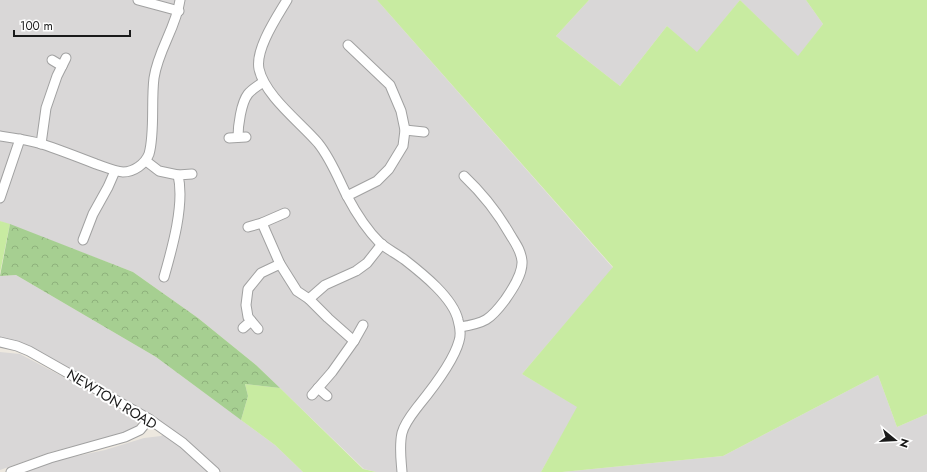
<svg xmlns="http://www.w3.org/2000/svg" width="927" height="472" viewBox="0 0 927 472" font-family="Jost,sans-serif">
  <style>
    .residential { fill: #d9d7d7 }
    .grass { fill: #c8eba1 }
    .forest { fill: url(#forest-crowns) }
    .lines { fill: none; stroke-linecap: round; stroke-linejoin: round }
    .street-casing { stroke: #a1a1a1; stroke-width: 11 }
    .street { stroke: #fff; stroke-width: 9 }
    .labels { text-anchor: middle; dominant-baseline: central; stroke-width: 4; stroke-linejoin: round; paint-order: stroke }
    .street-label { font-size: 14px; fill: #1a1a1a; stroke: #fff }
  </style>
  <defs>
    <pattern id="forest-crowns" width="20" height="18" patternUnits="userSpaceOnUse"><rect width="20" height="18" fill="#a6cf91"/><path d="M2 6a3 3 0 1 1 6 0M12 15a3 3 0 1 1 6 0" fill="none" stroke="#8eb17c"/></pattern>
  </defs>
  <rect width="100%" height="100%" fill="#ede8df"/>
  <g class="residential">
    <polygon points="0,0 377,0 613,268 522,374 578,407 541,472 376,472 364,469 256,365 198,318 133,272 0,221"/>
    <polygon points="589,0 740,0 697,53 667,26 620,86 556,36"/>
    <polygon points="740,0 806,0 823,24 798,57"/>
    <polygon points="16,275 156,357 275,445 303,472 23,472 49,462 105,450 144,438 161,436 169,428 72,371 22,343 0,341 0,276"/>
    <polygon points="0,352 20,354 69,380 132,417 138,422 137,426 129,432 51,452 0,470"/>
    <polygon points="878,375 897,427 927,414 927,472 562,472 723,456"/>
  </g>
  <g class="grass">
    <polygon points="377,0 589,0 556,36 620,86 667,26 697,52 740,0 798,56 823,24 806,0 927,0 927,414 897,427 878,375 723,456 562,472 541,472 577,407 522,374 613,267"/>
    <polygon points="0,221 10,224 0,273"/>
    <polygon points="245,384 280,388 363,469 376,472 303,472 275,445 241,420 248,396"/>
  </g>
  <polygon class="forest" points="10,224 133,272 198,318 256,365 280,388 245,384 248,396 241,420 156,357 16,275 0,276"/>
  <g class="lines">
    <g class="street-casing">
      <g id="street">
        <polyline points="138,0 179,11"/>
        <path d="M287 0C277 17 255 49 259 69 265 96 300 122 318 143 331 159 338 178 347 196 356 213 366 229 380 243 387 249 397 254 405 260 423 274 453 298 458 320 460 327 461 335 459 341 454 360 432 389 419 405 413 413 405 422 402 433 399 446 401 459 402 472"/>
        <polyline points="52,60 62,66"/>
        <polyline points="405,130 424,132"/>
        <path d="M0 136C14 138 29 140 42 144 60 150 78 157 96 164 105 167 114 171 123 172 134 172 145 164 149 154 155 133 151 101 154 78 158 50 176 28 180 0"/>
        <path d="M238 137C238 126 241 103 248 94 252 89 258 86 263 82"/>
        <polyline points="229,138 246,137"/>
        <polyline points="41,144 46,108 57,76 66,58"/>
        <polyline points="146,161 159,171 178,175"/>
        <polyline points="347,196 377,181 389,169 403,146 405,130 401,111 390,85 348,45"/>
        <polyline points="0,198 20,139"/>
        <polyline points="248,227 262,223"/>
        <polyline points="83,240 93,214 108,187 115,171"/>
        <polyline points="280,264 262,223 285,213"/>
        <path d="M164 277C172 249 185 204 178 175L192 174"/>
        <path d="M460 327C485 323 490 320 505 300 512 290 523 274 522 261 521 251 516 244 511 236 498 213 483 194 464 176"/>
        <polyline points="243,328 251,321"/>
        <polyline points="258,329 248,317 246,305 248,289 261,273 280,264 297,291 309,299"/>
        <polyline points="354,341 363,325"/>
        <polyline points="0,342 17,346 29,351 149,419 183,443 215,472"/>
        <polyline points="318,388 327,396"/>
        <polyline points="312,395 332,372 354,341 328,318 309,299 325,285 356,271 367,263 382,244"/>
        <polyline points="11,472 50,458 125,437 140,430 149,419"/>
      </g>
    </g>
    <use href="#street" class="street"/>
  </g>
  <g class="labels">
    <g class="street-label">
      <text transform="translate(112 399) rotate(31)">NEWTON ROAD</text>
    </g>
  </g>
  <g transform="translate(895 440) rotate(108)" stroke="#ffffff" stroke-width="3" paint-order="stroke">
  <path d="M0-3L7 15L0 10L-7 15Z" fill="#1a1a1a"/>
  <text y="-6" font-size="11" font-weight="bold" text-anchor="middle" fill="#1a1a1a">N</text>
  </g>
  <path d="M14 30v6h116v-6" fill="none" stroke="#1a1a1a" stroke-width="2"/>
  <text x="20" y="30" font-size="12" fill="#1a1a1a" stroke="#ffffff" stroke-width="3" paint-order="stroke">100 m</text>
</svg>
